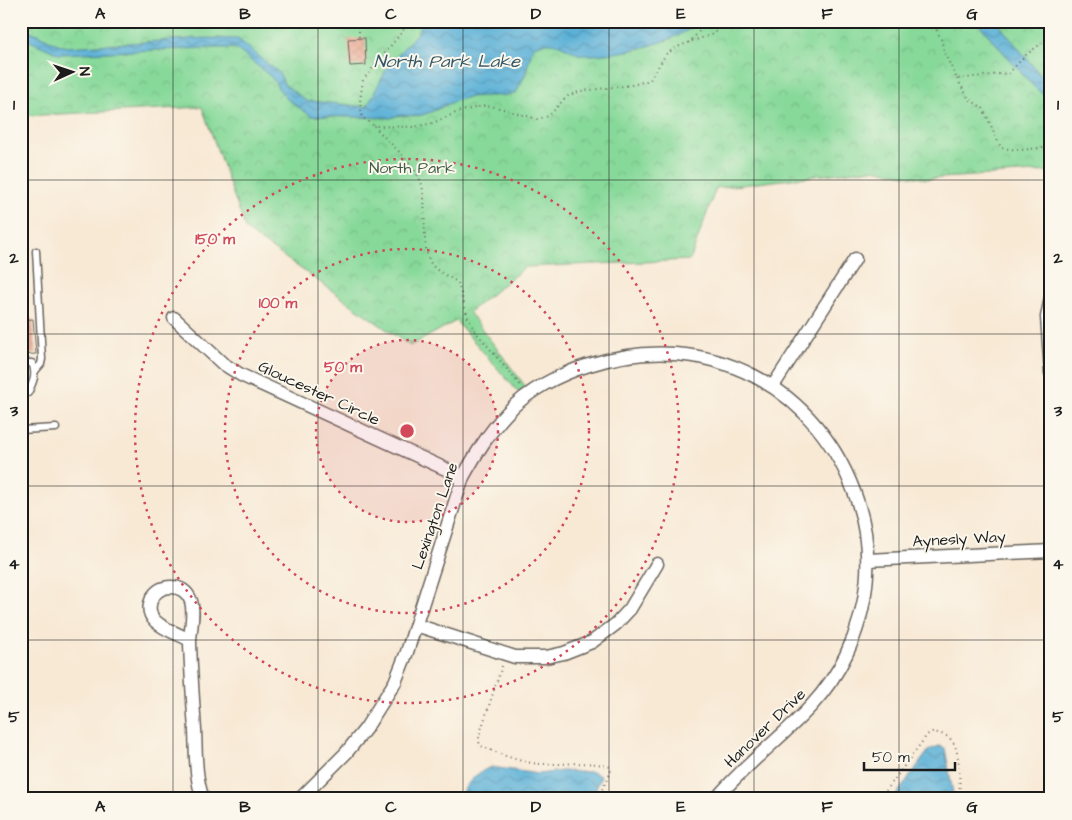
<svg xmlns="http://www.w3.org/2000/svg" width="1072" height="820" viewBox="0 0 1072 820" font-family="'Architects Daughter',sans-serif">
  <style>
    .park { fill: url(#park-crowns); stroke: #527a5b }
    .water { fill: url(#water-waves); stroke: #3b667a }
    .building { fill: url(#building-cross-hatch) }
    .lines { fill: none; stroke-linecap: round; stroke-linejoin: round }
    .lane-casing { stroke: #69645d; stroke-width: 9 }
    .street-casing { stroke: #69645d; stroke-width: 15 }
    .path { stroke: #69645d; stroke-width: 2; stroke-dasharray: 1 4; stroke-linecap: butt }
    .lane { stroke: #fff; stroke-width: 6 }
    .street { stroke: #fff; stroke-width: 12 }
    .grid { fill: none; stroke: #1c1c1c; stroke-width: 1; stroke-opacity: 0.55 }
    .ring { fill: none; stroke: #d1495b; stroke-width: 2.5; stroke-dasharray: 2.5 5 }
    .labels { text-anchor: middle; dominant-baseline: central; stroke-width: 4; stroke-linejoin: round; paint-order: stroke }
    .park-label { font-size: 16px; fill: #415e48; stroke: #fbf7ec }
    .street-label { font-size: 16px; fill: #1c1c1c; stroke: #fbf7ec }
    .water-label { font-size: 18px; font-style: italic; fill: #355767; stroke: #fbf7ec }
    .centre { fill: #d1495b; stroke: #fbf7ec; stroke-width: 2.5 }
    .ring-label { font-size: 15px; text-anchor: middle; font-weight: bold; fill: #d1495b; stroke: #fbf7ec; stroke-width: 4; stroke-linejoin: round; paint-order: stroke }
    .neatline { fill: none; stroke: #1c1c1c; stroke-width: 2 }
    .grid-label { font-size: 16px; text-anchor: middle; font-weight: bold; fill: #1c1c1c }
  </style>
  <defs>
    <pattern id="park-crowns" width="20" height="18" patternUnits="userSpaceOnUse" patternTransform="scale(1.25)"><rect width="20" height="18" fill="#87d99a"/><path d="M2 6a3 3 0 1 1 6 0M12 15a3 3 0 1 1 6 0" fill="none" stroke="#74ba84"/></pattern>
    <pattern id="water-waves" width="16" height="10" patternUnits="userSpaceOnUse" patternTransform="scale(1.25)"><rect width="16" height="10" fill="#5ab0d7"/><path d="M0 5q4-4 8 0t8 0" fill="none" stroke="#4a8eae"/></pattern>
    <pattern id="building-cross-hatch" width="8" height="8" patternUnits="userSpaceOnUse" patternTransform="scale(1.25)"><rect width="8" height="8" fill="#e9a189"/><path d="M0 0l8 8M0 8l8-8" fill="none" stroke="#c78a76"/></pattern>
  </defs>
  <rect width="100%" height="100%" fill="#fbf7ec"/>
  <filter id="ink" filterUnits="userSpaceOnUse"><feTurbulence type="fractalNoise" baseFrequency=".02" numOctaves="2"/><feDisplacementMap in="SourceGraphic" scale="10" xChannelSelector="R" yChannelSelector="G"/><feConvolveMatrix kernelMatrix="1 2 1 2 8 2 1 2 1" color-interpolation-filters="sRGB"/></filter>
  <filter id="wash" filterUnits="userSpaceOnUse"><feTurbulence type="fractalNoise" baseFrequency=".0096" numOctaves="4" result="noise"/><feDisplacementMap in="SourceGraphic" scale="20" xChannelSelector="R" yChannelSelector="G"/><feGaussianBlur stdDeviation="1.12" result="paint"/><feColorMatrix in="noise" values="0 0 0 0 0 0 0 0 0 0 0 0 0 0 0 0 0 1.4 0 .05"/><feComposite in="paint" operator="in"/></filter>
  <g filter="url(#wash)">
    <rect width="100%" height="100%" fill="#f8e9d5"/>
    <polygon class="park" points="21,21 1051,21 1051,171 926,179 873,169 716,188 690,260 525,267 469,312 526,387 519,393 456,321 410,346 246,230 202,107 21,116"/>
    <g class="water">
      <path d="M423 21H699C678 44 614 56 583 55 579 55 576 53 572 51 559 44 547 39 533 47L525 75 516 93C499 98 483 94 465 98 450 101 437 111 422 115 410 118 403 112 391 118L311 116 287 99 278 88 275 82 270 76 235 48H207L59 54 21 37V27C37 32 50 43 67 47L205 38 238 39 277 71 281 76 284 84 308 102 311 101 367 107 388 66 417 33Z"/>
      <polygon points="976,21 996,21 1038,72 1051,84 1051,101 1032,85"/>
      <polygon points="939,746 945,748 954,799 893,799 929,750"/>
      <path d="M492 767 538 774 562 771 594 772 601 777 591 799H458C467 784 475 772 492 767Z"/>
    </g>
    <g id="blocks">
      <g class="building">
        <polygon points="365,38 366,65 350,66 348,39"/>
        <polygon points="33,319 36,354 21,355 21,320"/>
      </g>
    </g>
  </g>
  <g filter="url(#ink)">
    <use href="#blocks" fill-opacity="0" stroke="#69645d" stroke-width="1"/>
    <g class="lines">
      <g class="lane-casing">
        <g id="lane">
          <path d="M21 363H32C37 375 33 382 28 393L21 394"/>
          <polyline points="35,371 41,364 42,359 36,251"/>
          <polyline points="21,430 56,428"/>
        </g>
      </g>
      <g class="street-casing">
        <g id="street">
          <polyline points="1051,297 1047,317 1051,373"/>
          <polyline points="174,318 222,363 241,375 463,477"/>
          <polyline points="773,386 855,259"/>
          <polyline points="868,560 1051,551"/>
          <polyline points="416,625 515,657 546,657 564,653 592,642 616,624 630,609 657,564"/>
          <path d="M190 640C174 631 140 624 152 598 156 591 163 587 171 587 180 587 187 591 191 601 195 614 190 629 190 643 191 672 193 701 195 730 196 753 195 777 203 799"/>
          <path d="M300 799 346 753 366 728 395 682 407 652 463 477C476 454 489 432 507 413 528 390 560 374 589 365 706 327 820 385 858 503 874 553 869 607 846 655 816 718 759 747 716 799"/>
        </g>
      </g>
      <g class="path">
        <polyline points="359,21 359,38"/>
        <polyline points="409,21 402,32 363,80 360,101 362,117 374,126 414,127 433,123 458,112 483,106 496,107 537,119 549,116 566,97 570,95 581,91 632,85 650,80 666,54 677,47 690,42 708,21"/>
        <polyline points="932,21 941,39 945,54 957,79 1009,73 1026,55 1051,36"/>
        <polyline points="692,41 711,35 731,21"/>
        <polyline points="957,79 969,99 983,108 1001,148 1020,150 1051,147"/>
        <path d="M374 126C388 142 414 163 421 182 429 206 419 248 432 265 439 274 450 276 458 283L468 318 475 331 521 386"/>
        <path d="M502 666 479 736V742L481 746C500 754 523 764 544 764 565 765 589 760 610 767L611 772 597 799"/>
        <path d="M880 799 927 735 932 732C940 733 948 735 953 742 961 754 959 784 960 799"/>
      </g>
      <use href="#lane" class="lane"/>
      <use href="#street" class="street"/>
    </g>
  </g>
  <path class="grid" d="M173 21V799M318 21V799M463 21V799M609 21V799M754 21V799M899 21V799M21 180H1051M21 334H1051M21 486H1051M21 640H1051"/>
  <circle cx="407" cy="431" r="91" fill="#d1495b" fill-opacity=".12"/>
  <g class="ring">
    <circle cx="407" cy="431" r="91"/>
    <circle cx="407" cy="431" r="182"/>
    <circle cx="407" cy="431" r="272"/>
  </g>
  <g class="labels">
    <g class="park-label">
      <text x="412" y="168">North Park</text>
    </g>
    <g class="street-label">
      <text transform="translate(319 393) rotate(25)">Gloucester Circle</text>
      <text transform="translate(435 516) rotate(-71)">Lexington Lane</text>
      <text transform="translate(959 539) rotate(-3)">Aynesly Way</text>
      <text transform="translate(765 728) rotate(-44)">Hanover Drive</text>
    </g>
    <g class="water-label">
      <text x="447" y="61">North Park Lake</text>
    </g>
  </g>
  <circle cx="407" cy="431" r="8" class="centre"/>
  <g class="ring-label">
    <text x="215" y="244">150 m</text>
    <text x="278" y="308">100 m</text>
    <text x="343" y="372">50 m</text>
  </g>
  <rect width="1072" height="820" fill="none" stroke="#fbf7ec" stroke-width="55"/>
  <g transform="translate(72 72) rotate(87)" stroke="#fbf7ec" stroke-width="4" paint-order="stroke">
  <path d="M0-4L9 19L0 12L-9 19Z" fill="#1c1c1c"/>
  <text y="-8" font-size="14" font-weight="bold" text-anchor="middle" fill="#1c1c1c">N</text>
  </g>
  <path d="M864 762v8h91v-8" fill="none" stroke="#1c1c1c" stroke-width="2.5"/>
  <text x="872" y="762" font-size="15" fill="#1c1c1c" stroke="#fbf7ec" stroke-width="4" paint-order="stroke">50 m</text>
  <rect x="28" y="28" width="1016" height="764" class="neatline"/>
  <g class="grid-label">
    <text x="100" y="19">A</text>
    <text x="245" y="19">B</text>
    <text x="391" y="19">C</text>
    <text x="536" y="19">D</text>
    <text x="681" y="19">E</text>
    <text x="827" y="19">F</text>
    <text x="972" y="19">G</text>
    <text x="14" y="110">1</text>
    <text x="1058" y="110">1</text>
    <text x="14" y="263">2</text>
    <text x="1058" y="263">2</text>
    <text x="14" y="416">3</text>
    <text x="1058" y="416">3</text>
    <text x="14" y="569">4</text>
    <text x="1058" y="569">4</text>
    <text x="14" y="722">5</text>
    <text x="1058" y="722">5</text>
    <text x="100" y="812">A</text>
    <text x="245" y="812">B</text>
    <text x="391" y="812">C</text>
    <text x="536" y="812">D</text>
    <text x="681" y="812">E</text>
    <text x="827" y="812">F</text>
    <text x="972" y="812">G</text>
  </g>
</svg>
